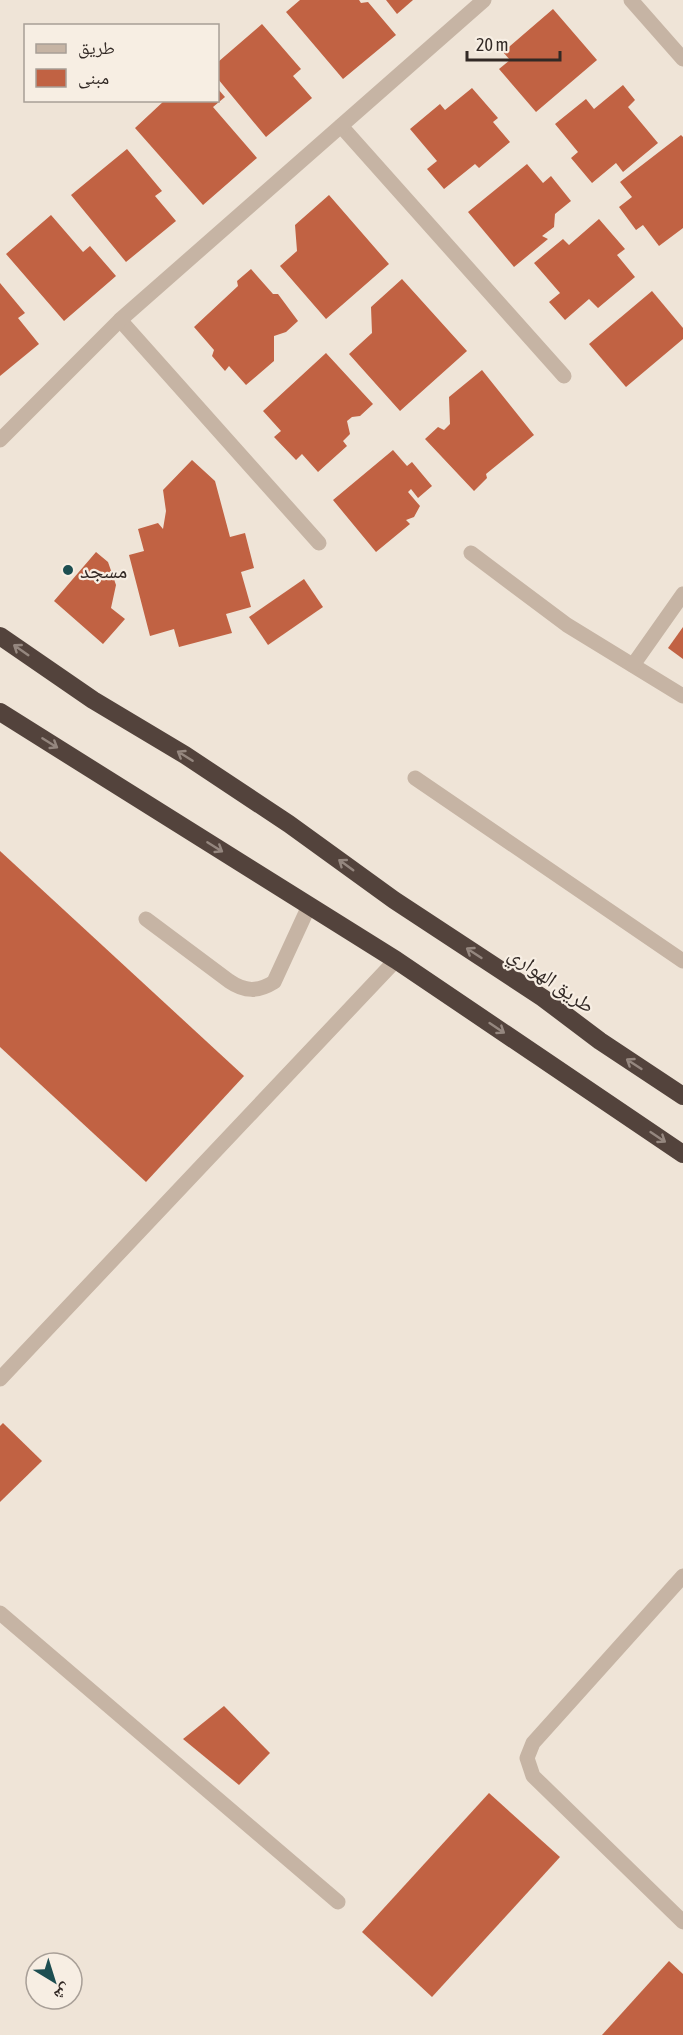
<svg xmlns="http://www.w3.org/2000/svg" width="683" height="2035" viewBox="0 0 683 2035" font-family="'Asap Condensed','Noto Naskh Arabic',sans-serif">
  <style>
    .building { fill: #c16243 }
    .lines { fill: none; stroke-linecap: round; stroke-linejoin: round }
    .minor { stroke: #c6b4a4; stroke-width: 15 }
    .highway { stroke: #53433c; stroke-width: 18 }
    .oneway { stroke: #95877f }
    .poi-dot { fill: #1d4e51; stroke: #f7eee3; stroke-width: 2 }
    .labels { text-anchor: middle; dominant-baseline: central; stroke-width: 4.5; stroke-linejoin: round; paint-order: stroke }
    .poi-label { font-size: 21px; fill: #322925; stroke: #f7eee3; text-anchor: start }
    .street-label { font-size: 21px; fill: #322925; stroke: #f7eee3 }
  </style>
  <rect width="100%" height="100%" fill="#efe4d7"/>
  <g class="building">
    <polygon points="300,0 359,0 361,3 368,2 396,35 343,79 286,12"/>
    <polygon points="386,0 413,0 397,14"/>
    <polygon points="553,9 597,60 536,112 499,69 510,60 503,52"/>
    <polygon points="262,24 301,69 293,76 312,98 266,137 218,79 218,62"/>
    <polygon points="623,85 635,100 628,107 658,143 623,172 616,163 592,183 571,158 578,152 555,124 586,99 594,109"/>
    <polygon points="472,88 498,118 493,122 510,142 479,168 475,164 444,189 427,169 437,161 410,129 440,104 445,110"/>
    <polygon points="218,89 225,97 213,107 257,158 203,205 135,128 165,100 218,100"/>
    <polygon points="681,135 683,137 683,228 659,246 643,225 636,230 619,207 632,197 620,182"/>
    <polygon points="127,149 162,191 155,196 176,221 126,262 71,195"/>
    <polygon points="527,164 543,183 551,176 571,201 555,214 554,227 542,236 548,239 514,267 468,212"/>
    <polygon points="329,195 389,264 326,319 280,266 297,251 295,225"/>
    <polygon points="51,215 83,252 90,246 116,276 64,321 6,254"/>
    <polygon points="599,219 625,249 617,255 635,277 598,308 589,299 565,320 549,302 560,293 534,263 563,239 569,245"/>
    <polygon points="251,269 273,294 278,294 298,321 286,332 274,336 274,361 246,385 229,366 225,371 212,356 214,350 194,327 238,286 237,281"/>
    <polygon points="402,279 467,351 400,411 349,354 372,333 371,307"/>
    <polygon points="0,283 25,313 18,318 39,344 0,376"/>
    <polygon points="652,291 683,328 683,339 626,387 589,344"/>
    <polygon points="326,353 373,404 360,416 352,417 347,421 350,434 343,441 347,446 318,472 302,454 296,460 274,437 281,431 263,411"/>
    <polygon points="482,370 534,435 486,474 487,478 474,491 425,439 438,427 444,430 450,424 449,397"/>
    <polygon points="393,450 407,466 412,462 432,486 418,498 411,489 408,492 420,506 414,517 406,520 410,524 376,552 333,500"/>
    <polygon points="192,460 215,481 230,537 245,533 254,568 241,572 251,607 226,614 232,633 179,647 174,629 150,636 129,555 144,551 138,529 158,523 163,529 166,511 163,490"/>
    <polygon points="96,552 108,562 116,585 111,608 125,619 103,644 54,601"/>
    <polygon points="304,579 323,607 268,645 249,617"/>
    <polygon points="683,627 683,659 668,648"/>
    <polygon points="0,851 244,1076 146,1182 0,1047"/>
    <polygon points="3,1423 42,1461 0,1502 0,1426"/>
    <polygon points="224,1706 270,1753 239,1785 183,1739"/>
    <polygon points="489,1793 560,1857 432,1997 362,1932"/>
    <polygon points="669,1961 683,1974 683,2035 602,2035"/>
  </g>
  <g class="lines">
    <g class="minor">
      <polyline points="631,0 683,59"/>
      <polyline points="341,126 564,376"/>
      <polyline points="120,320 319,543"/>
      <polyline points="0,440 120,320 484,0"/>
      <polyline points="471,553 567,625 683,696"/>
      <polyline points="633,665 683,594"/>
      <polyline points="415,778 683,961"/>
      <path d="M146 919 229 981C245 992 258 992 274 982L309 906"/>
      <polyline points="0,1379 396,960"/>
      <polyline points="683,1576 533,1743 527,1758 533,1776 683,1922"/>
      <polyline points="0,1613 338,1902"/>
    </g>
    <g class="highway">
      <polyline points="0,636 93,700 185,755 289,824 394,900 543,998 600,1041 683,1096"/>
      <polyline points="0,712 396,960 683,1154"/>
    </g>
  </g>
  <defs><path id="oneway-shaft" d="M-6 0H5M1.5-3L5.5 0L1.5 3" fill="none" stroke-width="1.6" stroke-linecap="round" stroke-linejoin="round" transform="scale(1.5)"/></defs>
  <g class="oneway">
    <use href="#oneway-shaft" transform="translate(21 650) rotate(-145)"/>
    <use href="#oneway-shaft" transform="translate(50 743) rotate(32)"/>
    <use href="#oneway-shaft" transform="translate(185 756) rotate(-148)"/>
    <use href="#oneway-shaft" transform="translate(215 847) rotate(32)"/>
    <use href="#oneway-shaft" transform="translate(346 865) rotate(-144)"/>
    <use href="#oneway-shaft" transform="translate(474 953) rotate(-147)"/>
    <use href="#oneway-shaft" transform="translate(497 1028) rotate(34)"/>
    <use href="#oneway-shaft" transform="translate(634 1064) rotate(-147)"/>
    <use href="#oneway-shaft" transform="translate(658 1137) rotate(34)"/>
  </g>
  <circle class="poi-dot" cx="68" cy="570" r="6"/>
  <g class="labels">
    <g class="poi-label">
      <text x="80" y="570">مسجد</text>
    </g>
    <g class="street-label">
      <text transform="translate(552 979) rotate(35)">طريق الهواري</text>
    </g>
  </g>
  <rect x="24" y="24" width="195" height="78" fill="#f7eee3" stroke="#a89f97" stroke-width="1.5"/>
  <rect x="36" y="44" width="30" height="9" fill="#c6b4a4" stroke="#a89f97" stroke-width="1.5"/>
  <text x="78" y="54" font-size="18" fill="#322925">طريق</text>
  <rect x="36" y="69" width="30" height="18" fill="#c16243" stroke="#a89f97" stroke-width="1.5"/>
  <text x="78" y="84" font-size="18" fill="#322925">مبنى</text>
  <g transform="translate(54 1981) rotate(142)"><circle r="28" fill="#f7eee3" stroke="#a89f97" stroke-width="1.5"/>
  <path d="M0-4.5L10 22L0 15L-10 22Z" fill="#1d4e51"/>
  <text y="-9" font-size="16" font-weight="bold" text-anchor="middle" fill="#322925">ش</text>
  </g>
  <path d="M467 51v9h93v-9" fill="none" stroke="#322925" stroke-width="3"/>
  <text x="476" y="51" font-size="18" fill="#322925" stroke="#f7eee3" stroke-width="4.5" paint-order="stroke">20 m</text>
</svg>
